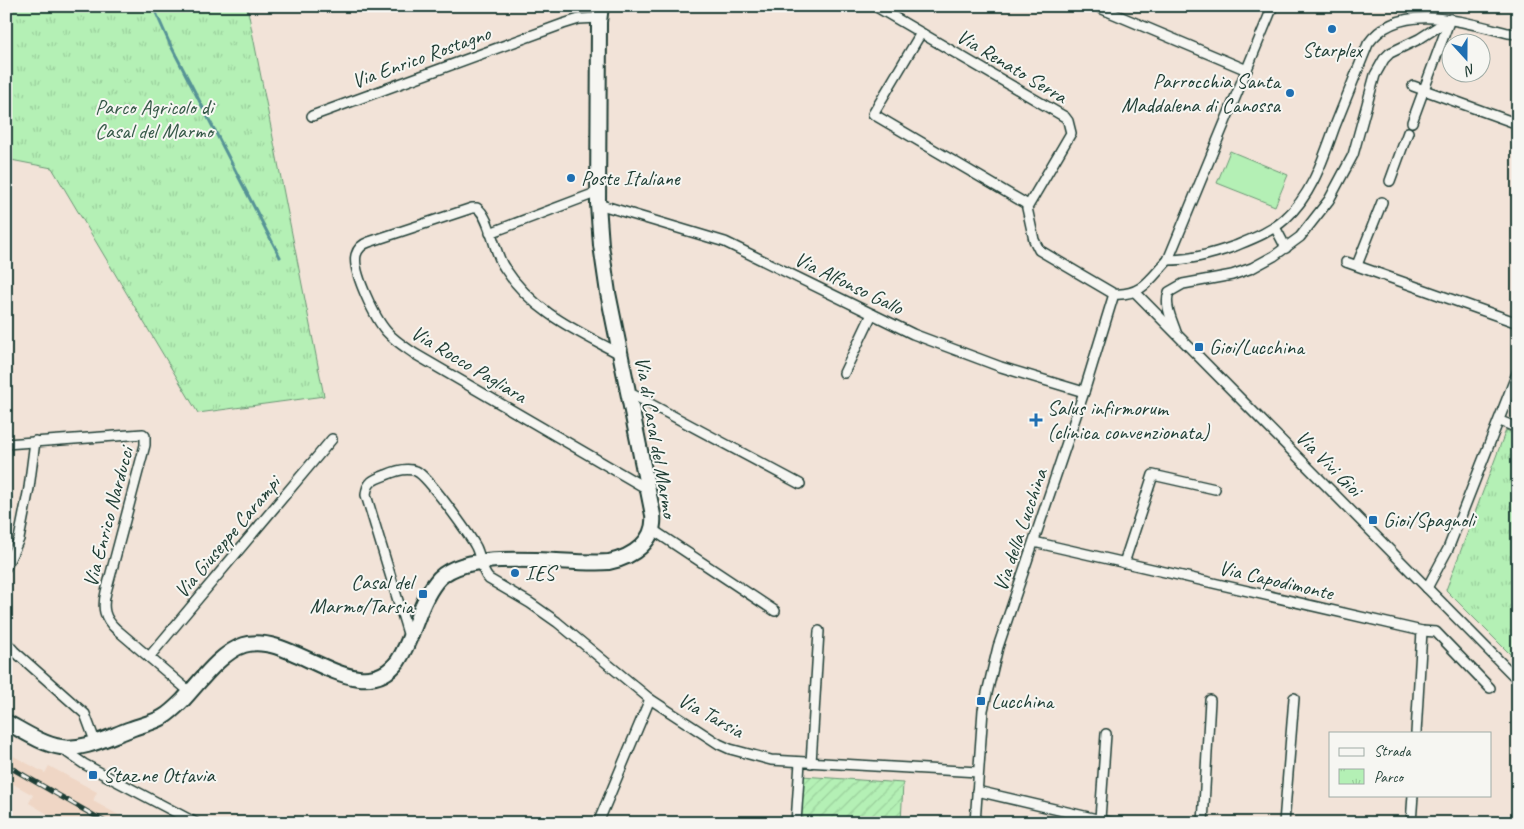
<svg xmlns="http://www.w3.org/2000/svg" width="1524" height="829" viewBox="0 0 1524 829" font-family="Caveat,sans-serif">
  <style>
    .built { fill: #efd6c5 }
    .park { fill: url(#park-tufts); stroke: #6a9674 }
    .garden { fill: url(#garden-furrows); stroke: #6a9674 }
    .pitch { fill: #b4f0b5; stroke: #6a9674 }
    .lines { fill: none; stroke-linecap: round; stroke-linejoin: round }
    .stream { stroke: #579396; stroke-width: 3 }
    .street-casing { stroke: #1f3d34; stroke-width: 12 }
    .secondary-casing { stroke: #1f3d34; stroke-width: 18 }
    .street { stroke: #f6f6f2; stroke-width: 9 }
    .secondary { stroke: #f6f6f2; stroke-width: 14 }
    .rail-casing { stroke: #1f3d34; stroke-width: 5 }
    .rail { stroke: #f6f6f2; stroke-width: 3; stroke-dasharray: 9; stroke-linecap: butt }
    .poi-dot { fill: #1f6fb2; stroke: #f6f6f2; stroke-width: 2 }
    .labels { text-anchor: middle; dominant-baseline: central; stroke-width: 4; stroke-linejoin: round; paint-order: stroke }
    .poi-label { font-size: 21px; fill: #1f3d34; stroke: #f6f6f2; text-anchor: start }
    .street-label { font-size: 21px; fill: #1f3d34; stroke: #f6f6f2 }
    .park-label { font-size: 21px; fill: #355847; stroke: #f6f6f2 }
  </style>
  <defs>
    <pattern id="park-tufts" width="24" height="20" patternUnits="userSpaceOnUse" patternTransform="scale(1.25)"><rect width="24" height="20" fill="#b4f0b5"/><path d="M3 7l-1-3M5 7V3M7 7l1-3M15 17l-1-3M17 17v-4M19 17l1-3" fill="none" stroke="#9acf9c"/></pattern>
    <pattern id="garden-furrows" width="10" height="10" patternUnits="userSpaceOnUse" patternTransform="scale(1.25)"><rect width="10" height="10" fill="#b4f0b5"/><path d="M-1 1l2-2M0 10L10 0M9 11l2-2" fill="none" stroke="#9acf9c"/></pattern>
  </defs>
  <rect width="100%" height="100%" fill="#f2e3d8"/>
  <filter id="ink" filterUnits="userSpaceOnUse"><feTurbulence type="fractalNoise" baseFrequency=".02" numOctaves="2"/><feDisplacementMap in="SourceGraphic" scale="10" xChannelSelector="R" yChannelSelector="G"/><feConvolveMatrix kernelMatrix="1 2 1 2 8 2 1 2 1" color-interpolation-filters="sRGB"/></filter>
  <g filter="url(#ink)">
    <polygon class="built" points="6,752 45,773 49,766 97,792 93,801 133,823 63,823 29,803 33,795 6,780"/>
    <g class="park">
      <polygon points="6,6 247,6 324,396 198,413 52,168 6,159"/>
      <polygon points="1506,430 1518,435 1518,662 1446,590"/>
    </g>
    <polygon class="garden" points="802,776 903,783 901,823 798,823"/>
    <polygon class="pitch" points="1230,151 1288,175 1275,206 1217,183"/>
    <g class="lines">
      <polyline class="stream" points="153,6 169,42 280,257"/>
      <g class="street-casing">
        <g id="street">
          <path d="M875 6 1065 117 1068 121 1071 133 1027 208 1034 240 1039 250 1114 294C1142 296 1150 279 1168 260L1273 6"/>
          <polyline points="1101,6 1100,8 1247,70"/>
          <polyline points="921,33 873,114 1028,205"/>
          <polyline points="1413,86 1518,124"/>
          <polyline points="312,116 563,24 579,19 599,18"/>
          <polyline points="1412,122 1450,19"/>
          <polyline points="1390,181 1408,132"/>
          <polyline points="598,204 725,242 913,334 1001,367 1084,392"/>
          <polyline points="1275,227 1286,248"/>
          <polyline points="490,233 598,192"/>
          <path d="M1168 260C1191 260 1213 254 1235 246 1252 239 1271 232 1285 219 1312 195 1323 159 1335 126 1346 99 1357 72 1368 44 1398 0 1464 22 1508 33L1518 34"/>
          <polyline points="1346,262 1518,323"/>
          <polyline points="1357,265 1382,202"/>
          <polyline points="1135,292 1518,680"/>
          <path d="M1176 332C1172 320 1164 305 1169 292L1183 284 1232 275 1252 268 1274 256 1300 237 1329 200 1353 155 1375 75 1384 59 1390 53 1419 39 1450 19"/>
          <path d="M620 354C575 330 533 312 504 267 494 253 490 216 477 208H472L369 242C363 244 358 248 356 255 352 272 376 320 387 332 395 341 405 347 415 354L649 490"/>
          <polyline points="844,373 872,314"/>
          <polyline points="628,392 800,484"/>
          <polyline points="1500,421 1518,428"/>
          <path d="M6 444 143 434 145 436V445L106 592C102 608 104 618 116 629L190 692"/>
          <polyline points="653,530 775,611"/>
          <polyline points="1034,542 1422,631 1436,632 1490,688"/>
          <polyline points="1124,563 1153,475 1215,489"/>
          <polyline points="6,567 19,539 29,488 35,441"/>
          <polyline points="1427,588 1448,549 1518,371"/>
          <path d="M409 637 366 495C367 481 375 479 386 475 395 471 406 467 416 471 427 475 469 534 476 547 481 557 481 571 489 579L530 603 557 622 650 699 719 744 730 749 771 760 978 772"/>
          <polyline points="6,642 14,651 85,714 95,741"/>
          <polyline points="149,657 332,439"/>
          <polyline points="1416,733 1422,631"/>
          <polyline points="64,748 68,753 84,764 196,823"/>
          <polyline points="811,763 819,631"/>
          <polyline points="977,791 1114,823"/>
          <polyline points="1100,819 1106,734"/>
          <polyline points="598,823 650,699"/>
          <polyline points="796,823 800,762"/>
          <polyline points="975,823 983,710 998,647 1084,392 1114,294"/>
          <polyline points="1203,823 1210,700"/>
          <polyline points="1284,823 1294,698"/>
          <polyline points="1411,823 1413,795"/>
        </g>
      </g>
      <g class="secondary-casing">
        <path id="secondary" d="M6 722C23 731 42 744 61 747 84 751 110 736 131 729 141 725 153 723 163 717 170 713 177 706 183 700 199 683 221 652 244 645 291 630 359 713 398 661 414 637 418 605 436 582 464 545 567 566 609 562 633 557 656 541 653 515L608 293 601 245 598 204 599 22 601 6"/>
      </g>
      <use href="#street" class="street"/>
      <use href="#secondary" class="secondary"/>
      <g class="rail-casing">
        <polyline id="rail" points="6,765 107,823"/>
      </g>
      <use href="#rail" class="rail"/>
    </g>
  </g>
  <g class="poi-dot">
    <circle cx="1332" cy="29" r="5"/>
    <circle cx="1290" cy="93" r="5"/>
    <circle cx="571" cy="178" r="5"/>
    <rect x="1194" y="342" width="10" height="10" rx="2.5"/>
    <path d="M1033.5 412.5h5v5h5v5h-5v5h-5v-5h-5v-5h5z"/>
    <rect x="1368" y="515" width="10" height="10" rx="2.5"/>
    <circle cx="515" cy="573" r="5"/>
    <rect x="418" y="589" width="10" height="10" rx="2.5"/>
    <rect x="976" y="696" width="10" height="10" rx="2.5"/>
    <rect x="88" y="770" width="10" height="10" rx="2.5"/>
  </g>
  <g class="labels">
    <g class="poi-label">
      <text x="1332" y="50" text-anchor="middle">Starplex</text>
      <text x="1280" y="81" text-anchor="end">Parrocchia Santa<tspan x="1280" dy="24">Maddalena di Canossa</tspan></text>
      <text x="581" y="178">Poste Italiane</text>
      <text x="1209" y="347">Gioi/Lucchina</text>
      <text x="1047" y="408">Salus infirmorum<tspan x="1047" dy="24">(clinica convenzionata)</tspan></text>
      <text x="1383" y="520">Gioi/Spagnoli</text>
      <text x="525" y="573">IES</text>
      <text x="413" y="582" text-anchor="end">Casal del<tspan x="413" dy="24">Marmo/Tarsia</tspan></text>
      <text x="991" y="701">Lucchina</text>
      <text x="103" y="775">Staz.ne Ottavia</text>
    </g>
    <g class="street-label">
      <text transform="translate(421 57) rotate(-20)">Via Enrico Rostagno</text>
      <text transform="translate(1012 66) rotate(31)">Via Renato Serra</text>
      <text transform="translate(849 283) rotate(26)">Via Alfonso Gallo</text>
      <text transform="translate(469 364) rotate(31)">Via Rocco Pagliara</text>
      <text transform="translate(656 437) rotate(80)">Via di Casal del Marmo</text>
      <text transform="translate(1329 463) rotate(45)">Via Vivi Gioi</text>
      <text transform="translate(108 517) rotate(-75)">Via Enrico Narducci</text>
      <text transform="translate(1020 530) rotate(-71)">Via della Lucchina</text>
      <text transform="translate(227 537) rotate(-50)">Via Giuseppe Carampi</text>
      <text transform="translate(1276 580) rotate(13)">Via Capodimonte</text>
      <text transform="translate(711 715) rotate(29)">Via Tarsia</text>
    </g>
    <g class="park-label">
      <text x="154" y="107">Parco Agricolo di<tspan x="154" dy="24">Casal del Marmo</tspan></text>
    </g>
  </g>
  <rect width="1524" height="829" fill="none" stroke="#f6f6f2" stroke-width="25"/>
  <rect x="12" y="12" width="1499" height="804" fill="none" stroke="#1f3d34" stroke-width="2" filter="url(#ink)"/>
  <rect x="1329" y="732" width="162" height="65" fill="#f6f6f2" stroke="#a0aca6"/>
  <rect x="1339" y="748" width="25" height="8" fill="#f6f6f2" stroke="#a0aca6"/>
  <text x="1374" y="756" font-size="15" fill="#1f3d34">Strada</text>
  <rect x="1339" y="769" width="25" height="15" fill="url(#park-tufts)" stroke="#a0aca6"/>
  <text x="1374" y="782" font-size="15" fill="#1f3d34">Parco</text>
  <g transform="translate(1466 58) rotate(159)"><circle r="24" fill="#f6f6f2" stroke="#a0aca6"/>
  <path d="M0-4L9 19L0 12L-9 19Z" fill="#1f6fb2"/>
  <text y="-8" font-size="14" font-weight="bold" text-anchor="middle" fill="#1f3d34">N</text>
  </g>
</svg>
